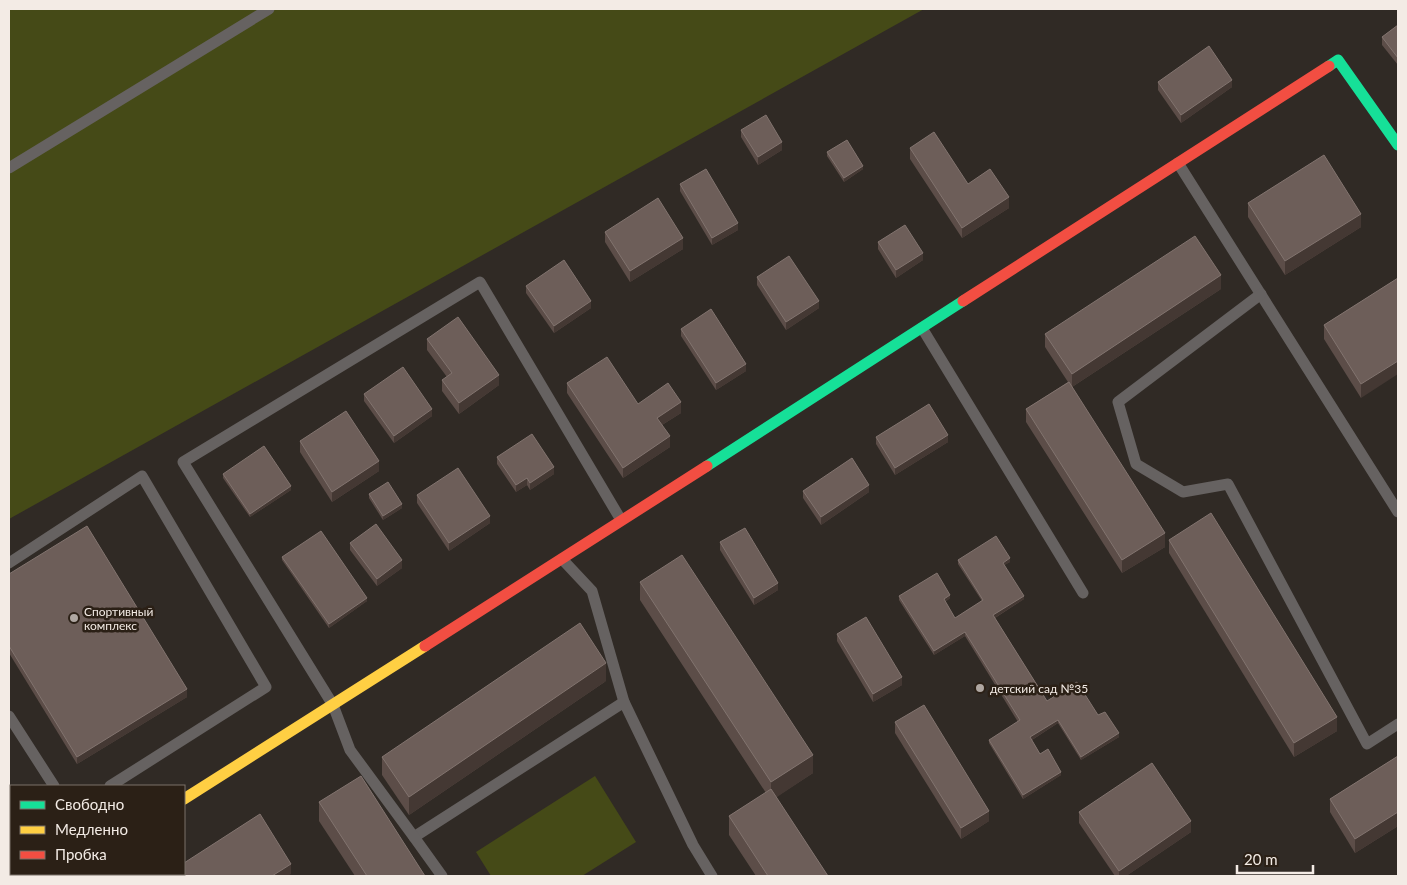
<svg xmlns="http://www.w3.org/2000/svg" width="1407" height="885" viewBox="0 0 1407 885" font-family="Lato,sans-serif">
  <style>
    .green { fill: #454a17 }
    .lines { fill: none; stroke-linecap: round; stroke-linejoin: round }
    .lane { stroke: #666261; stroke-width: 11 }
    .street { stroke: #666261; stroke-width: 21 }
    .fast { stroke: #16e098; stroke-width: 11 }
    .slow { stroke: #ffcf43; stroke-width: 11 }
    .jam { stroke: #f24e42; stroke-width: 11 }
    .wall { fill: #5c4d48 }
    .shaded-wall { fill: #443833 }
    .building { fill: #6d5e59; stroke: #82746f }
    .poi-dot { fill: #afa7a2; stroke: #2b2016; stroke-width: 2 }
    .labels { text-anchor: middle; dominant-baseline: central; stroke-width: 5; stroke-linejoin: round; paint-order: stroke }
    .poi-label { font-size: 12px; fill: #f3ebe5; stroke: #2b2016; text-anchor: start }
  </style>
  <rect width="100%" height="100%" fill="#302a25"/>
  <g class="green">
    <polygon points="9,9 924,9 9,519"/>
    <polygon points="595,776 636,842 582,876 491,876 476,852"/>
  </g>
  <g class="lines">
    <g class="lane">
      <polyline points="1178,163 1398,512"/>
      <polyline points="9,168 269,9"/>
      <polyline points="1261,294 1118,402 1136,464 1183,492 1228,484 1367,744 1398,724"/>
      <polyline points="922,328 1083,593"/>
      <polyline points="562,559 592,591 624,702"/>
      <polyline points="9,563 142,476 266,687 110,786"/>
      <polyline points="9,716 54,786"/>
      <polyline points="414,837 624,702 693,845 712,876"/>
      <polyline points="76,874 78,876"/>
      <polyline points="442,876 414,837 350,750 333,705 183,462 480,282 621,520"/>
    </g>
    <polyline class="street" points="61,876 65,874"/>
    <g class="fast">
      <polyline points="1329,66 1338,60 1398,145"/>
      <polyline points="707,466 963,301"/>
    </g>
    <polyline class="slow" points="184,799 425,646"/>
    <g class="jam">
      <polyline points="963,301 1329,66"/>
      <polyline points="425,646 707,466"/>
    </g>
  </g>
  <g class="wall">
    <polygon points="1398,25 1398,65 1382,45 1382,37"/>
    <polygon points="1158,82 1232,87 1181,123 1158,90"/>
    <polygon points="741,130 782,150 758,165 741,137"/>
    <polygon points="910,148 968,184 1009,208 962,238 910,159"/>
    <polygon points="827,152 863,169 844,182 827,156"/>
    <polygon points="680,184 738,230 712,245 680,191"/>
    <polygon points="1248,203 1361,227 1285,275 1248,217"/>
    <polygon points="605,232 683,249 630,282 605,242"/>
    <polygon points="878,242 923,260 896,278 878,249"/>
    <polygon points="757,277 819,308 786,330 757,285"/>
    <polygon points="1398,278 1361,398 1324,339 1324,325"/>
    <polygon points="526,286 591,308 554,333 526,293"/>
    <polygon points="1221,289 1072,387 1165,547 1122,573 1026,422 1026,409 1068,382 1045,347 1045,334"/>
    <polygon points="681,329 746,371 716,390 681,336"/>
    <polygon points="427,339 499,385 459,414 442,391 442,380 447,377 427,350"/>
    <polygon points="567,383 638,404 681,413 662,425 670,447 623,478 567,393"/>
    <polygon points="364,394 432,416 394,443 364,401"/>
    <polygon points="876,437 948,442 895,475 876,444"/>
    <polygon points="300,441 379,471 332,502 300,452"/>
    <polygon points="497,457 554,474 530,490 527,485 516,492 497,464"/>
    <polygon points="223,474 291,490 250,517 223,478"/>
    <polygon points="803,491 869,492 821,525 803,498"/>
    <polygon points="369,494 402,508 383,520 369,498"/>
    <polygon points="417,495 490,523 449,551 417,503"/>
    <polygon points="1169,540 1337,731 1294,757 1169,553"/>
    <polygon points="720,542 778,590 754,605 720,550"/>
    <polygon points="350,543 402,568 377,586 350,550"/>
    <polygon points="282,557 367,601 329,628 282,560"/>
    <polygon points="958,560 1010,562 1004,565 1024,599 995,618 1047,701 1098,715 1119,737 1081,760 1058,723 1032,740 1040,754 1061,775 1023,799 989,743 989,740 1018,722 965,636 934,655 899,600 899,596 950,598 945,602 955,618 982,601 958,564"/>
    <polygon points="9,574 187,697 77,764 9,653"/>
    <polygon points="640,582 813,773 776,797 828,876 756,876 729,835 729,816 766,793 640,600"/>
    <polygon points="837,634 902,685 873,702 837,641"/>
    <polygon points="606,681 409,815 382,775 382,757"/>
    <polygon points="895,722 989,821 961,839 895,733"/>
    <polygon points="1398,756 1398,826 1355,853 1330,812 1330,799"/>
    <polygon points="319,802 425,876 355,876 319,821"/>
    <polygon points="1079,812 1191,832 1126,876 1115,876 1079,823"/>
  </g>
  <g class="shaded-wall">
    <polygon points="1232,80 1232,87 1181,123 1181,115"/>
    <polygon points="782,142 782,150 758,165 758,157"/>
    <polygon points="863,166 863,169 844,182 844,178"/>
    <polygon points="1009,197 1009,208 962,238 962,228"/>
    <polygon points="1361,214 1361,227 1285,275 1285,261"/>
    <polygon points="738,223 738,230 712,245 712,238"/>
    <polygon points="683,238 683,249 630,282 630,271"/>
    <polygon points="923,253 923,260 896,278 896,270"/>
    <polygon points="1221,275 1221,289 1072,387 1072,374"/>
    <polygon points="591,301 591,308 554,333 554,326"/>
    <polygon points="819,301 819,308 786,330 786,322"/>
    <polygon points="1398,361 1398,374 1361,398 1361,384"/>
    <polygon points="746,364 746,371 716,390 716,383"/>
    <polygon points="499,375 499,385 459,414 459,403"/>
    <polygon points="681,402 681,413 657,428 657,418"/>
    <polygon points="432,409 432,416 394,443 394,436"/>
    <polygon points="948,435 948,442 895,475 895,468"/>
    <polygon points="670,436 670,447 623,478 623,468"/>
    <polygon points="379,461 379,471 332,502 332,492"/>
    <polygon points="554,467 554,474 530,490 530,483"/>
    <polygon points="527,478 527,485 516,492 516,485"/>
    <polygon points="869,485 869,492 821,525 821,517"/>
    <polygon points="291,486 291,490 250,517 250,514"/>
    <polygon points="402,504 402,508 383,520 383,516"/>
    <polygon points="490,516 490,523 449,551 449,543"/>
    <polygon points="1165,533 1165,547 1122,573 1122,560"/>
    <polygon points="1010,558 1010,562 1003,566 1003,563"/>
    <polygon points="402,560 402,568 377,586 377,579"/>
    <polygon points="778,583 778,590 754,605 754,598"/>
    <polygon points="950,595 950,598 944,603 944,599"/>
    <polygon points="1024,596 1024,599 993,619 993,615"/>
    <polygon points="367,598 367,601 329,628 329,624"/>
    <polygon points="965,632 965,636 934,655 934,651"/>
    <polygon points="606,663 606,681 409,815 409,797"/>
    <polygon points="902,677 902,685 873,702 873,694"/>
    <polygon points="187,689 187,697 77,764 77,757"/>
    <polygon points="1337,717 1337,731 1294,757 1294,743"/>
    <polygon points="1058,720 1058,723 1030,741 1030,737"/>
    <polygon points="1119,733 1119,737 1081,760 1081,757"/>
    <polygon points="813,755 813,773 771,801 771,782"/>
    <polygon points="1061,772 1061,775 1023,799 1023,795"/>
    <polygon points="989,811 989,821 961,839 961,828"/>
    <polygon points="1398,812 1398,826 1355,853 1355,839"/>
    <polygon points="1191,821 1191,832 1126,876 1119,876 1119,871"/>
    <polygon points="291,864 291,874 288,876 272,876"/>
  </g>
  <g class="building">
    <polygon points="1398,25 1398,58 1382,37"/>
    <polygon points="1209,46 1232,80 1181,115 1158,82"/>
    <polygon points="766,115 782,142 758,157 741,130"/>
    <polygon points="934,132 968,184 990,169 1009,197 962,228 910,148"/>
    <polygon points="847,140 863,166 844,178 827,152"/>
    <polygon points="1324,155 1361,214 1285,261 1248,203"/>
    <polygon points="706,169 738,223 712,238 680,184"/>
    <polygon points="658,198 683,238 630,271 605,232"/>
    <polygon points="905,225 923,253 896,270 878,242"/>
    <polygon points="1195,236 1221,275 1072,374 1045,334"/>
    <polygon points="789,256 819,301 786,322 757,277"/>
    <polygon points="564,260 591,301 554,326 526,286"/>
    <polygon points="1398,278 1398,361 1361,384 1324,325"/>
    <polygon points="711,309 746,364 716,383 681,329"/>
    <polygon points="458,317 499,375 459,403 442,380 452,373 427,339"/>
    <polygon points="607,357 638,404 668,383 681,402 657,418 670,436 623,468 567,383"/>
    <polygon points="403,367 432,409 394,436 364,394"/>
    <polygon points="1069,382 1165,533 1122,560 1026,409"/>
    <polygon points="929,404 948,435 895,468 876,437"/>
    <polygon points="346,411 379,461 332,492 300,441"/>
    <polygon points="532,434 554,467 530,483 527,478 516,485 497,457"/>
    <polygon points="264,446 291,486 250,514 223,474"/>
    <polygon points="852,458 869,485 821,517 803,491"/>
    <polygon points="458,468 490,516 449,543 417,495"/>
    <polygon points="388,482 402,504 383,516 369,494"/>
    <polygon points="1211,513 1337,717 1294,743 1169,540"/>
    <polygon points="376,524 402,560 377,579 350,543"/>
    <polygon points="87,526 187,689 77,757 9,646 9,574"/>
    <polygon points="745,528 778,583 754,598 720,542"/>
    <polygon points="321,531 367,598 329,624 282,557"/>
    <polygon points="996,536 1010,558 1003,563 1024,596 993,615 1047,701 1077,682 1098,715 1105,712 1119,733 1081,757 1058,720 1030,737 1040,754 1048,749 1061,772 1023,795 989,740 1020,720 965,632 934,651 899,596 937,573 950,595 944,599 955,618 983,600 958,560"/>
    <polygon points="682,555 813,755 771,782 640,582"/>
    <polygon points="866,617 902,677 873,694 837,634"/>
    <polygon points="580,623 606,663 409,797 382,757"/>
    <polygon points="924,705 989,811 961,828 895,722"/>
    <polygon points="1398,756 1398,812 1355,839 1330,799"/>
    <polygon points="1152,763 1191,821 1119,871 1079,812"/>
    <polygon points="361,776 425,876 367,876 319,802"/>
    <polygon points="771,789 828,876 768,876 729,816"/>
    <polygon points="260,814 291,864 272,876 164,876 168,874 184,874 184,863"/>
  </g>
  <g class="poi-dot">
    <circle cx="74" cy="618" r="5"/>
    <circle cx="980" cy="688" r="5"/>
  </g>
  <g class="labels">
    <g class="poi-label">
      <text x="84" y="611">Спортивный<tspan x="84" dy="14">комплекс</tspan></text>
      <text x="990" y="688">детский сад №35</text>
    </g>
  </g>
  <rect width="1407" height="885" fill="none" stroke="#f3ebe5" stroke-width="20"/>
  <rect x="10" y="785" width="175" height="90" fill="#2b2016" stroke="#7b7169"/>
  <rect x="20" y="801" width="25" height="8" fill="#16e098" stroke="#7b7169"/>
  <text x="55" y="810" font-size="15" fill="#f3ebe5">Свободно</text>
  <rect x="20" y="826" width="25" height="8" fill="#ffcf43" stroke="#7b7169"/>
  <text x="55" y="835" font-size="15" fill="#f3ebe5">Медленно</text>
  <rect x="20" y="851" width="25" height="8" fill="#f24e42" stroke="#7b7169"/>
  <text x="55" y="860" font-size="15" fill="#f3ebe5">Пробка</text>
  <path d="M1237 865v8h76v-8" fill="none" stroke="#f3ebe5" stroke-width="2.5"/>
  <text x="1244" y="865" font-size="15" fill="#f3ebe5" stroke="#2b2016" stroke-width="4" paint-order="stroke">20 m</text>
</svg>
